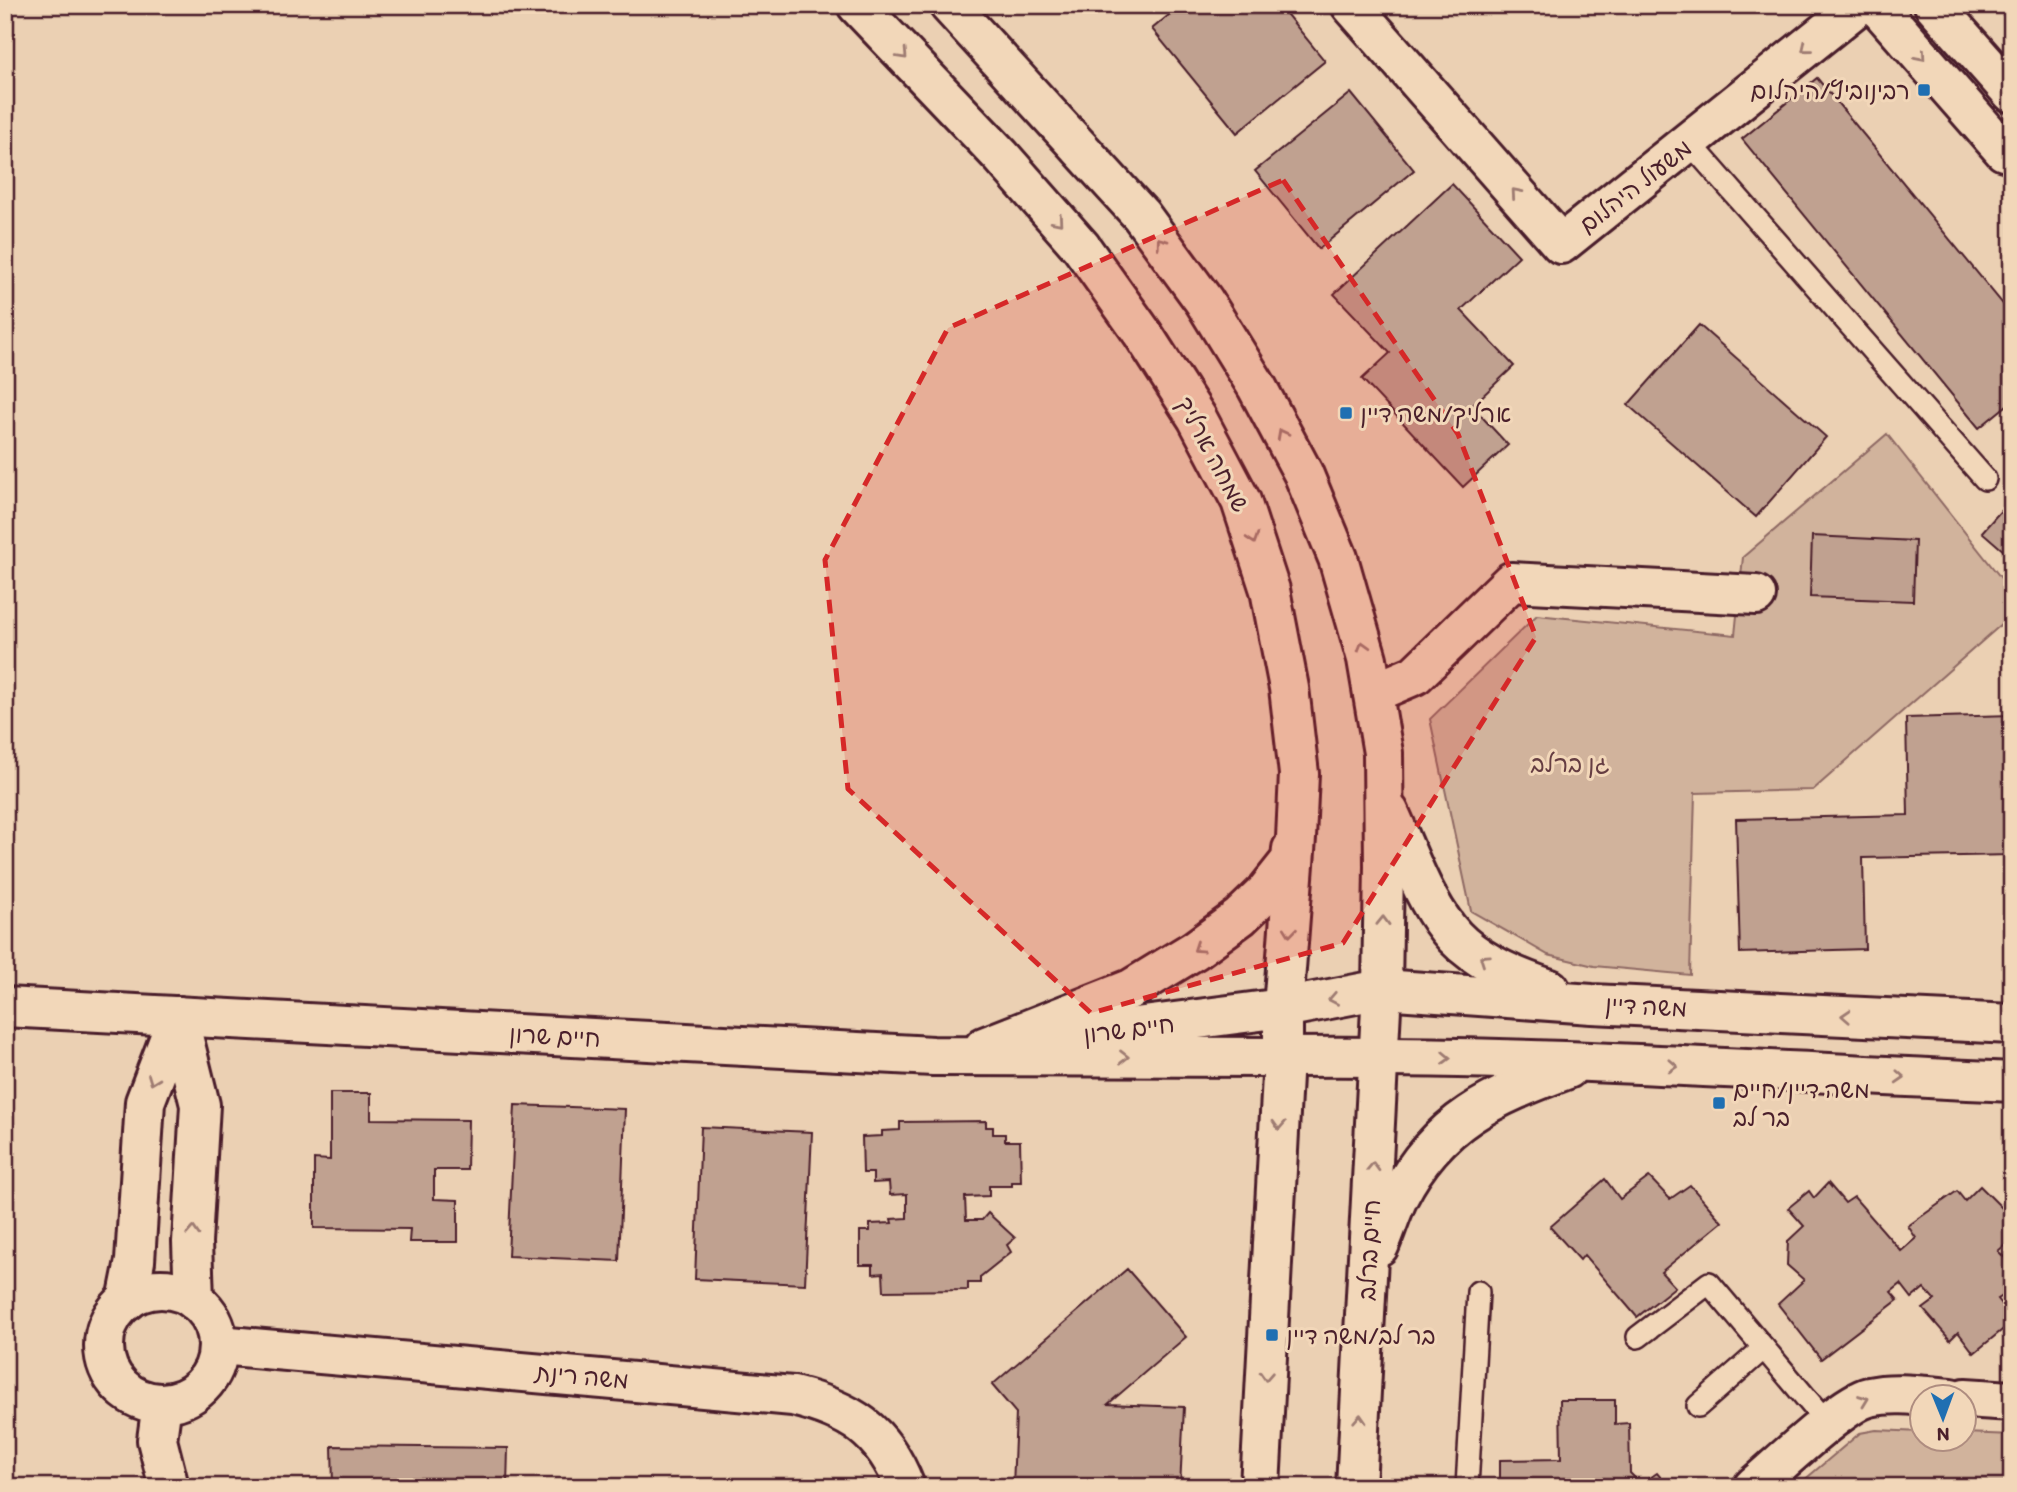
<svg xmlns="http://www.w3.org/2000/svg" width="2017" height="1492" viewBox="0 0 2017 1492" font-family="Itim,'Playpen Sans Hebrew',sans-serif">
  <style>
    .green { fill: #d1b39c; stroke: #8e6964; stroke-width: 2 }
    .building { fill: #c0a190; stroke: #4a1f2b; stroke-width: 2 }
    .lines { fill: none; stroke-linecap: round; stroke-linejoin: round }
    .lane-casing { stroke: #4a1f2b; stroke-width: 26 }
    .street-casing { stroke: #4a1f2b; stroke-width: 44 }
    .secondary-casing { stroke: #4a1f2b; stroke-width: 44 }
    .lane { stroke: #f2d7b9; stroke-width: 21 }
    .street { stroke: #f2d7b9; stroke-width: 38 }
    .secondary { stroke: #f2d7b9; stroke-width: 38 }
    .oneway { stroke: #9e7b72 }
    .marked { fill: #d62828; fill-opacity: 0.2; stroke: #d62828; stroke-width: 5; stroke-dasharray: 14 9; stroke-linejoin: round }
    .poi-dot { fill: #1f6fb2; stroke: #f2d7b9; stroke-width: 2.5 }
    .labels { text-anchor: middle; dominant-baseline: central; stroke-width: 6; stroke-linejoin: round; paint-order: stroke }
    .poi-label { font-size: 24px; fill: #4a1f2b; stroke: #f2d7b9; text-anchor: start }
    .street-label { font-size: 24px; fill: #4a1f2b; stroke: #f2d7b9 }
    .park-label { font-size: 24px; fill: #653d42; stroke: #f2d7b9 }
  </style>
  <rect width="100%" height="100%" fill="#ebd0b3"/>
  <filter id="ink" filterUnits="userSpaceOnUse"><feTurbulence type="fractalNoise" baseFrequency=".0143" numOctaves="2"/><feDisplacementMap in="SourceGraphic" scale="14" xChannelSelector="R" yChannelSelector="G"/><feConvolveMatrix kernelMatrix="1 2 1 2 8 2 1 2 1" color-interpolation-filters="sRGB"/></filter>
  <g filter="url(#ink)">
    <g class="green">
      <polygon points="1887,434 2012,592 2012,615 1813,790 1695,793 1690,975 1594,966 1548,955 1471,911 1430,719 1537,615 1735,635 1743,557"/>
      <polygon points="1876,1430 1922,1432 1923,1440 1965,1440 1965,1433 2012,1435 2012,1487 1796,1487 1860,1433"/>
    </g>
    <g class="building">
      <polygon points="1181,5 1279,5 1325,61 1237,133 1152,29"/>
      <polygon points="1817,78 2012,315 2012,401 1979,428 1742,139"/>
      <polygon points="1351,93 1414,170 1319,249 1255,171"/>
      <polygon points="1452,184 1519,256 1461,310 1514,366 1472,406 1508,445 1463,487 1362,379 1390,353 1334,294"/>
      <polygon points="1699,325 1826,437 1756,517 1628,405"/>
      <polygon points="2012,498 2012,558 1982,532"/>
      <polygon points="1812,536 1915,541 1913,601 1810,597"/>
      <polygon points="2012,715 2012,770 2009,770 2011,855 1863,858 1865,949 1740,953 1736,819 1908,815 1906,718"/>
      <polygon points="330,1093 371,1093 371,1119 468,1120 467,1170 434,1170 434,1199 458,1200 458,1242 409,1242 410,1229 314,1228 314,1159 330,1160"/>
      <polygon points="515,1105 625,1109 619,1261 508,1256"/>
      <polygon points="986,1121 986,1127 993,1127 993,1134 1005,1134 1005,1141 1020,1141 1021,1182 1012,1182 1012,1186 989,1186 989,1196 965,1197 966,1220 982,1220 988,1213 1015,1238 1007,1245 1011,1252 980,1277 980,1283 968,1283 968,1290 884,1291 883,1273 873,1274 873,1265 860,1265 860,1231 870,1231 870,1224 892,1223 891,1219 907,1218 907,1194 890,1195 889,1182 873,1183 873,1173 863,1173 862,1137 882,1136 882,1131 900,1130 900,1122"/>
      <polygon points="701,1127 812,1132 805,1284 695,1279"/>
      <polygon points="1649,1177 1670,1199 1690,1185 1722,1222 1661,1272 1675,1287 1637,1317 1584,1255 1580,1260 1550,1227 1605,1179 1620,1199"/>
      <polygon points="1828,1183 1845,1203 1854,1197 1901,1251 1916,1238 1908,1226 1957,1191 1965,1201 1980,1186 2012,1218 2012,1239 1998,1251 2012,1265 2012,1290 1998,1299 2012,1317 2012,1322 1974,1353 1958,1332 1950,1340 1923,1309 1935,1300 1924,1288 1912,1298 1901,1284 1891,1292 1898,1300 1821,1359 1778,1304 1804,1280 1787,1265 1788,1241 1804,1226 1788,1208 1809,1191 1814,1198"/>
      <polygon points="1127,1269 1186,1337 1108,1404 1184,1407 1180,1487 1013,1487 1016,1413 992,1385"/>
      <polygon points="1560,1400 1615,1400 1615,1424 1629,1423 1630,1473 1641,1484 1657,1473 1669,1487 1500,1487 1500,1460 1561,1459"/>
      <polygon points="332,1446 508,1448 507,1487 333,1485"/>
    </g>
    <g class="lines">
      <g class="lane-casing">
        <g id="lane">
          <polyline points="1690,143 1985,479"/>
          <polyline points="1638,1337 1709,1283 1828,1424"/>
          <polyline points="1698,1406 1764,1348"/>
          <polyline points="1467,1487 1478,1292"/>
        </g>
      </g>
      <g class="street-casing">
        <g id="street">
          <polyline points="1351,5 1561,244 1859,5"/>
          <polyline points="1373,693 1415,675 1511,582 1756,595"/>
          <polyline points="5,1007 933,1056 1283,1057"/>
          <polyline points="178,1016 200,1105 192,1242 194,1300"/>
          <polyline points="1074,1035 1283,1008"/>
          <circle cx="161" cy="1346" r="57"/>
          <polyline points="127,1301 135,1261 145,1102 178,1016"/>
          <path d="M219 1345 793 1396C850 1410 883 1430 905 1487"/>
          <polyline points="1965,1398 2012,1401"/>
          <polyline points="162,1403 157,1440 169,1487"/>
          <path d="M1753 1487C1777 1467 1843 1403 1869 1397 1895 1391 1924 1396 1951 1398"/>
        </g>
      </g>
      <g class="secondary-casing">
        <g id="secondary">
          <polyline points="857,5 1001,156 1081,247 1143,334 1197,418 1241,501 1270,590 1289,688 1299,774 1296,838 1283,1008 1283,1057 1260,1487"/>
          <polyline points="949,5 1141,215 1204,301 1257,387 1303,473 1338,558 1367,659 1383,753 1384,866 1382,989 1356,1487"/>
          <polyline points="1876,5 2004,151 2012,153"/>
          <polyline points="1934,5 2012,93"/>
          <path d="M1389 812C1407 851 1422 896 1448 929 1471 959 1516 978 1550 989"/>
          <polyline points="1283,1008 1382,989 1592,1004 2012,1024"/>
          <polyline points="984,1047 1131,989 1195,950 1240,917 1264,894 1291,860 1292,849"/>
          <path d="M1283 1057C1526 1054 1769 1071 2012 1082"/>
          <path d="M1379 1246C1386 1230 1391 1212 1399 1196 1438 1120 1493 1097 1568 1069"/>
        </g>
      </g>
      <use href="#lane" class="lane"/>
      <use href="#street" class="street"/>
      <use href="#secondary" class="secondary"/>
    </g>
    <defs><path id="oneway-chevron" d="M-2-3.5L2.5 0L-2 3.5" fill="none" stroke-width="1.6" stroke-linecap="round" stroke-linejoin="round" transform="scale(1.75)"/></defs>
    <g class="oneway">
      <use href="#oneway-chevron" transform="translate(1806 48) rotate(141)"/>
      <use href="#oneway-chevron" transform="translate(903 55) rotate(47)"/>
      <use href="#oneway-chevron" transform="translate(1921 56) rotate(49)"/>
      <use href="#oneway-chevron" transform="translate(1516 193) rotate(-131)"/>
      <use href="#oneway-chevron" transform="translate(1058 221) rotate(49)"/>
      <use href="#oneway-chevron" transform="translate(1161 242) rotate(-127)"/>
      <use href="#oneway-chevron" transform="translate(1282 434) rotate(-118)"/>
      <use href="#oneway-chevron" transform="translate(1253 539) rotate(72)"/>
      <use href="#oneway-chevron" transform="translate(1363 646) rotate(-106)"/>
      <use href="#oneway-chevron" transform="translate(1383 921) rotate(-89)"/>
      <use href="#oneway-chevron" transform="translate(1290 932) rotate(96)"/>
      <use href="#oneway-chevron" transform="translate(1198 948) rotate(146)"/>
      <use href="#oneway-chevron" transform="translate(1484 959) rotate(-146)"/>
      <use href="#oneway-chevron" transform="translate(1333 999) rotate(169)"/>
      <use href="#oneway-chevron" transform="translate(1846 1016) rotate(-177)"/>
      <use href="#oneway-chevron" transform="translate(1124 1057)"/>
      <use href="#oneway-chevron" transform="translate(1446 1058) rotate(2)"/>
      <use href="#oneway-chevron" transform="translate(1673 1066) rotate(3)"/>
      <use href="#oneway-chevron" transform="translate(1900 1077) rotate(3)"/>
      <use href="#oneway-chevron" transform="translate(153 1080) rotate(111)"/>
      <use href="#oneway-chevron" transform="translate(1279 1125) rotate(93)"/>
      <use href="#oneway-chevron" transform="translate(1373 1167) rotate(-88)"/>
      <use href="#oneway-chevron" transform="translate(193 1231) rotate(-87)"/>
      <use href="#oneway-chevron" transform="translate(1266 1376) rotate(93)"/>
      <use href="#oneway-chevron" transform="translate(1864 1400) rotate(-21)"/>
      <use href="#oneway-chevron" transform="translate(1360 1419) rotate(-87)"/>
    </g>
  </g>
  <path class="marked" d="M1283 180 1458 434 1536 637 1343 943 1091 1013 848 789 825 560 948 328Z"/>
  <g class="poi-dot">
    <rect x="1917" y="83" width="14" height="14" rx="3.5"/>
    <rect x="1339" y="406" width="14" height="14" rx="3.5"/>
    <rect x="1712" y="1096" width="14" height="14" rx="3.5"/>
    <rect x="1265" y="1328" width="14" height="14" rx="3.5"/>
  </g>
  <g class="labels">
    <g class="poi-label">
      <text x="1910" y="90" text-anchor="end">רבינוביץ/היהלום</text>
      <text x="1360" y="413">ארליך/משה דיין</text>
      <text x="1733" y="1089">משה דיין/חיים<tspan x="1733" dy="28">בר לב</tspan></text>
      <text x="1286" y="1335">בר לב/משה דיין</text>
    </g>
    <g class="street-label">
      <text transform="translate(1635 186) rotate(-38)">משעול היהלום</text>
      <text transform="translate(1213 454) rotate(62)">שמחה ארליך</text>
      <text transform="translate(1646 1006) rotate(3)">משה דיין</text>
      <text transform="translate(1129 1029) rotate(-7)">חיים שרון</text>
      <text transform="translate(555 1036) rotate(3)">חיים שרון</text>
      <text transform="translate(1369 1250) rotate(-87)">חיים ברלב</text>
      <text transform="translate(582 1376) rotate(5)">משה רינת</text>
    </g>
    <g class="park-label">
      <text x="1570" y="763">גן ברלב</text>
    </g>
  </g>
  <rect width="2017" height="1492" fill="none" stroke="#f2d7b9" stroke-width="28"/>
  <rect x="14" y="14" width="1989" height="1464" fill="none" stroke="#4a1f2b" stroke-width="2.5" filter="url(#ink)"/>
  <g transform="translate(1943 1418) rotate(179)"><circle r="33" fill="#f2d7b9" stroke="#af8d80" stroke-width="2"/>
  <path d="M0-5L12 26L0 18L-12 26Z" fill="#1f6fb2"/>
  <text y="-10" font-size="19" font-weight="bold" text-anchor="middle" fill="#4a1f2b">N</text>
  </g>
</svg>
